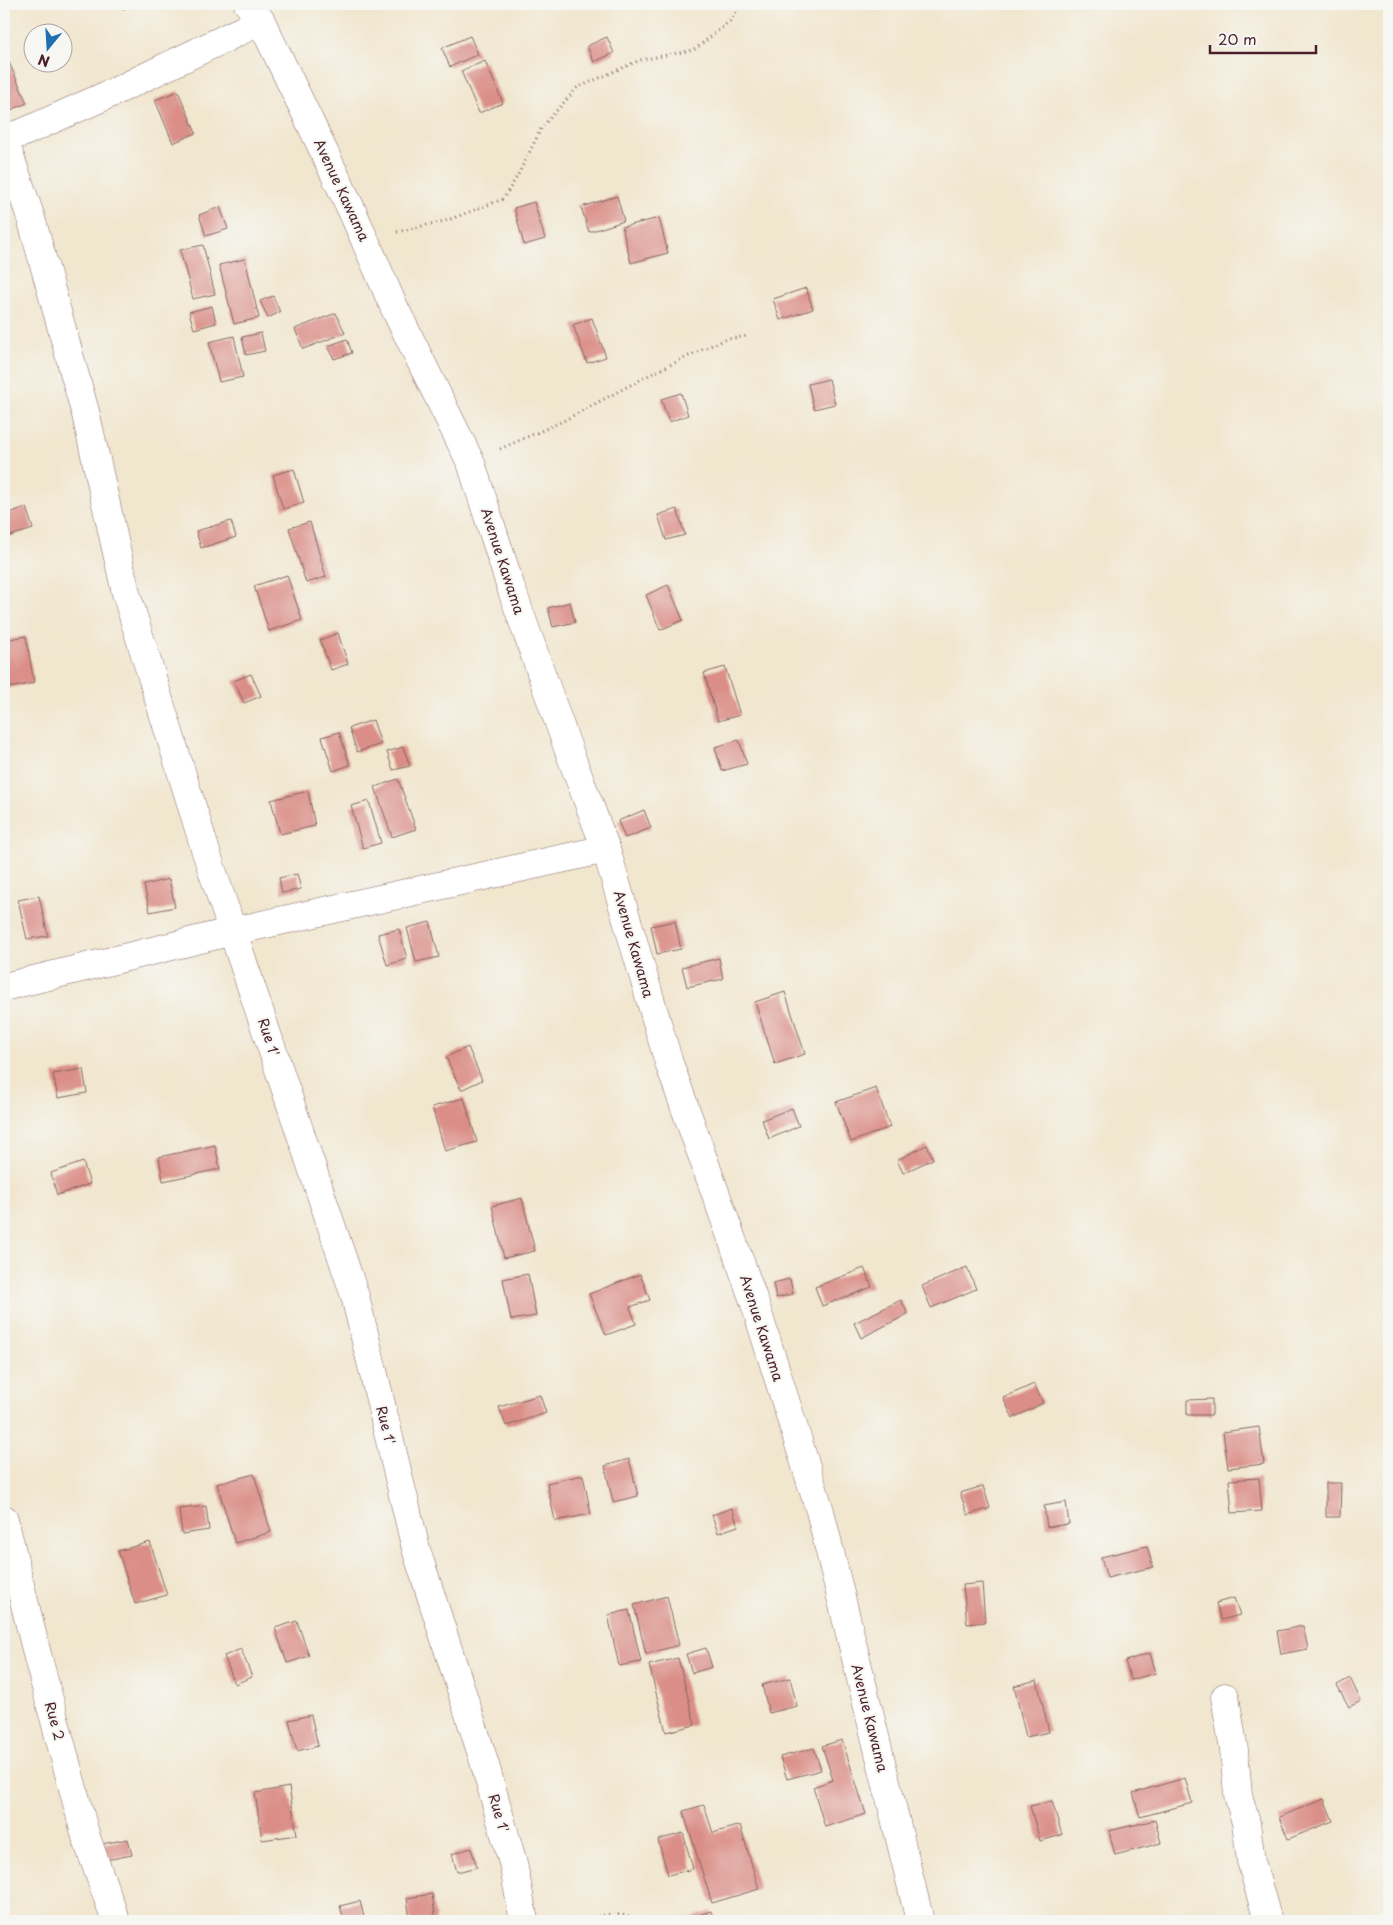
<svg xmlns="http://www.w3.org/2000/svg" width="1393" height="1925" viewBox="0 0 1393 1925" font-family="'Playpen Sans',sans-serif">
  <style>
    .building { fill: #da8e87 }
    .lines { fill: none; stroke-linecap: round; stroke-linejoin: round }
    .street-casing { stroke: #846564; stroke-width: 29 }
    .path { stroke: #846564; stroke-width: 3; stroke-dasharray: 1 4; stroke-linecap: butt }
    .street { stroke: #fff; stroke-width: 28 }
    .labels { text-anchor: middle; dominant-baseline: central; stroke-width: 4; stroke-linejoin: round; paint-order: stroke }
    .street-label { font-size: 14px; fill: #4a1f2b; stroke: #f6f6f2 }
  </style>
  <rect width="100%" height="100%" fill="#f6f6f2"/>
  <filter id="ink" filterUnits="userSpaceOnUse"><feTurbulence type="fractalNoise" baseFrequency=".02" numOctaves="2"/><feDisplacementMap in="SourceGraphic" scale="10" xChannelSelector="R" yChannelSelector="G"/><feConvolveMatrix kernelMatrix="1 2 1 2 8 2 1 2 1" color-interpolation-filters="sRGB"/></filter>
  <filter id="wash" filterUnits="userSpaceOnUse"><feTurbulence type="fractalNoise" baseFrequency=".0096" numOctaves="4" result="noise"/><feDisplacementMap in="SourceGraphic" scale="20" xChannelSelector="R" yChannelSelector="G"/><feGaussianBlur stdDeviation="1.12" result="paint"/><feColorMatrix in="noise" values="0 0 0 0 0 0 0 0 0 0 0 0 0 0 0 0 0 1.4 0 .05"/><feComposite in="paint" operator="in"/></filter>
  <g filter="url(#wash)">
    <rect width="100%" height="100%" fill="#f1e6ce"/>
    <g id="blocks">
      <g class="building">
        <polygon points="120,4 131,4 123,9"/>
        <polygon points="810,4 829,4 812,10"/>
        <polygon points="470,36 478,54 450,67 442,48"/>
        <polygon points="607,37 614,53 594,62 587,46"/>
        <polygon points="4,51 27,103 4,113"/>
        <polygon points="485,61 503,103 479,113 461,71"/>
        <polygon points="178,91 196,133 173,143 155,100"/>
        <polygon points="617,196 624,221 589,232 581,207"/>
        <polygon points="534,202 545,239 524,245 514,208"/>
        <polygon points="220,207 228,229 206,236 199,215"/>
        <polygon points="659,218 668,253 631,263 622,227"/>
        <polygon points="203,245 215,294 193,299 180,250"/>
        <polygon points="245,259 259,318 234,324 219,265"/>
        <polygon points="806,288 813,309 780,320 773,299"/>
        <polygon points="273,296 280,312 268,318 260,301"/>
        <polygon points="212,306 216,323 194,329 189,312"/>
        <polygon points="336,313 345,333 303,349 295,329"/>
        <polygon points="592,318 606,357 587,363 573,325"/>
        <polygon points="261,333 265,351 246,355 242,337"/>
        <polygon points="234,336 243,377 219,382 209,342"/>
        <polygon points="347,339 352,353 334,359 328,346"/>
        <polygon points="829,379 835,404 814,409 808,384"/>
        <polygon points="681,393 688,415 669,422 661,399"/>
        <polygon points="294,469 304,503 283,509 273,475"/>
        <polygon points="26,507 33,529 4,538 4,515"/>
        <polygon points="677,509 685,535 666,540 658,515"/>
        <polygon points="231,521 236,537 201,548 196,531"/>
        <polygon points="310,522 326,577 306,583 289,528"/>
        <polygon points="287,575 302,620 269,631 254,586"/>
        <polygon points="668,585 683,620 660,630 646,595"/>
        <polygon points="570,602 575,622 553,627 548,608"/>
        <polygon points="338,633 348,664 331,670 320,640"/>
        <polygon points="26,636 34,683 4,689 4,640"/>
        <polygon points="725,667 740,715 718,721 704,673"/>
        <polygon points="251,674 261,696 244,703 234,681"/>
        <polygon points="373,720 381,744 357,752 349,728"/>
        <polygon points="339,732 350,765 333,771 322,737"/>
        <polygon points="739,740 747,764 722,771 715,747"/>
        <polygon points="403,747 410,766 393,770 387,752"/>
        <polygon points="398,779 416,829 392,837 375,787"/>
        <polygon points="308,791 315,826 280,834 271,800"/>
        <polygon points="369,801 381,843 363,848 351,806"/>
        <polygon points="644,810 651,828 625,838 618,821"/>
        <polygon points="297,874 301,889 282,893 279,878"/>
        <polygon points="169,879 175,907 150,912 144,885"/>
        <polygon points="39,896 48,936 27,939 18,900"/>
        <polygon points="675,921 681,949 657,954 651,926"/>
        <polygon points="430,922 439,957 416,962 407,928"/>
        <polygon points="399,929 407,959 387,965 378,934"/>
        <polygon points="719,958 723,979 687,987 682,967"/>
        <polygon points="785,992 805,1054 775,1064 755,1002"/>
        <polygon points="468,1047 482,1080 461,1090 446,1057"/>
        <polygon points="83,1069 87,1093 58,1098 53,1074"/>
        <polygon points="876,1088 890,1127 851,1142 836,1102"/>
        <polygon points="464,1098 477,1142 445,1151 432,1107"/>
        <polygon points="792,1108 799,1126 769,1139 762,1120"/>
        <polygon points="215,1145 220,1169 163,1181 159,1157"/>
        <polygon points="927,1145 933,1159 903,1173 897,1160"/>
        <polygon points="83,1162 90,1184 57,1195 51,1173"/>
        <polygon points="522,1198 535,1251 504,1258 492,1206"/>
        <polygon points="967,1267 976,1289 931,1308 922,1286"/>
        <polygon points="864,1268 872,1287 822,1306 815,1287"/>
        <polygon points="528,1274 536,1316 511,1320 503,1279"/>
        <polygon points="640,1274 650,1300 630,1307 636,1324 606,1335 589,1294"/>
        <polygon points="790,1279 793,1294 776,1298 773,1283"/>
        <polygon points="901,1300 908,1314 861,1338 854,1323"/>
        <polygon points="1034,1384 1043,1403 1013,1418 1003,1398"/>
        <polygon points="540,1395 546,1413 506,1426 499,1407"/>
        <polygon points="1212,1399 1212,1415 1187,1415 1187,1400"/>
        <polygon points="1259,1427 1264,1464 1228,1468 1223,1432"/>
        <polygon points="629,1459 638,1496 613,1502 605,1466"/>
        <polygon points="254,1474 271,1532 235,1543 217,1484"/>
        <polygon points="583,1475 591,1514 555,1521 547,1483"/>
        <polygon points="1259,1478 1262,1511 1232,1513 1229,1480"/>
        <polygon points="1326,1483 1341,1483 1340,1517 1326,1517"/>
        <polygon points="983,1486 990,1508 968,1515 960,1493"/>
        <polygon points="1066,1502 1069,1524 1047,1527 1044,1506"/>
        <polygon points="206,1506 209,1530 182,1534 179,1509"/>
        <polygon points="732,1508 738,1526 718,1533 712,1515"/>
        <polygon points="150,1542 167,1595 135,1604 118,1551"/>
        <polygon points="1147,1546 1153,1567 1107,1578 1101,1557"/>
        <polygon points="982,1583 985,1622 967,1624 963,1585"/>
        <polygon points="667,1596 679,1645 646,1654 634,1605"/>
        <polygon points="1234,1598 1240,1615 1221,1620 1216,1603"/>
        <polygon points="629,1610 641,1662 619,1666 608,1615"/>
        <polygon points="297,1621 309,1656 287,1663 275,1628"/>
        <polygon points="1303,1626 1308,1649 1281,1654 1277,1631"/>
        <polygon points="706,1648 712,1667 692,1673 686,1654"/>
        <polygon points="241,1649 252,1677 235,1684 224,1656"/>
        <polygon points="1150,1653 1156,1673 1131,1680 1125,1661"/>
        <polygon points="678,1658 695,1725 666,1732 649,1665"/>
        <polygon points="790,1678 797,1706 769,1713 762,1685"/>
        <polygon points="1350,1678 1361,1701 1349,1707 1337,1685"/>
        <polygon points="1037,1680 1049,1732 1026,1737 1014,1686"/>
        <polygon points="311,1715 318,1746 297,1751 289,1720"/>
        <polygon points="842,1740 866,1814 825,1827 813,1787 833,1780 822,1746"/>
        <polygon points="814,1748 821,1770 787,1779 780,1757"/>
        <polygon points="1185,1778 1192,1803 1140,1817 1133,1793"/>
        <polygon points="289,1787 297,1835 262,1840 255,1793"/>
        <polygon points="1324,1799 1333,1821 1288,1839 1279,1817"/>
        <polygon points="1052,1801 1062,1835 1040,1841 1030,1806"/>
        <polygon points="704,1805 713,1833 740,1825 759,1889 712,1903 683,1811"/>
        <polygon points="1155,1820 1161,1843 1115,1855 1109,1831"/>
        <polygon points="683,1833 693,1869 668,1875 658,1840"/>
        <polygon points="128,1839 132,1855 106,1860 102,1844"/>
        <polygon points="471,1848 477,1867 457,1872 452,1854"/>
        <polygon points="432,1894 436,1921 410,1921 407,1898"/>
        <polygon points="360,1901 365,1921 344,1921 340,1906"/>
        <polygon points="711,1911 714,1921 681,1921"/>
        <polygon points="264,1918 265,1921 253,1921"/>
      </g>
    </g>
  </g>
  <g filter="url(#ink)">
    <use href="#blocks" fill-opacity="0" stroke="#846564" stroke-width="1"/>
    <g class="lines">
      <g class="street-casing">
        <g id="street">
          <polyline points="248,4 261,21 306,114 353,213 394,307 471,463 511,588 570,754 606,849 669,1063 754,1301 820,1511 920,1921"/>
          <polyline points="4,138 22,133 116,91 261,21"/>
          <polyline points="4,139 31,218 86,415 126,593 206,852 355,1296 416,1549 483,1758 513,1863 524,1921"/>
          <polyline points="4,987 234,931 606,849"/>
          <polyline points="4,1519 38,1658 86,1837 116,1921"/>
          <polyline points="1225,1697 1234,1750 1238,1795 1246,1823 1251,1861 1268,1921"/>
        </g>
      </g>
      <g class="path">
        <polyline points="397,232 448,220 503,199 518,175 542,127 577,88 640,60 694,50 730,21 742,4"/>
        <polyline points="500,449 561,422 651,374 712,345 727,339 748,336"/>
        <path d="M584 1921C604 1913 619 1911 638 1921"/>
      </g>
      <use href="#street" class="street"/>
    </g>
  </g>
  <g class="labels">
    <g class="street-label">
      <text transform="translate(342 190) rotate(65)">Avenue Kawama</text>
      <text transform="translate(503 561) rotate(72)">Avenue Kawama</text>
      <text transform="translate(634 944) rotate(74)">Avenue Kawama</text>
      <text transform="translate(269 1037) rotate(72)">Rue 1'</text>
      <text transform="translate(762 1328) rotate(72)">Avenue Kawama</text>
      <text transform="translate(386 1425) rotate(76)">Rue 1'</text>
      <text transform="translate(870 1718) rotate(76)">Avenue Kawama</text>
      <text transform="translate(55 1721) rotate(75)">Rue 2</text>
      <text transform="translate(499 1813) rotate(74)">Rue 1'</text>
    </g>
  </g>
  <rect width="1393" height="1925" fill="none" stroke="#f6f6f2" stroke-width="20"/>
  <g transform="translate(48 48) rotate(198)"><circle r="24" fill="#f6f6f2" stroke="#b1a0a2"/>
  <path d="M0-4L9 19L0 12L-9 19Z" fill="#1f6fb2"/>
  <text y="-8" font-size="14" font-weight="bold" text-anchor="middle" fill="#4a1f2b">N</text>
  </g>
  <path d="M1210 45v8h106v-8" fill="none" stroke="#4a1f2b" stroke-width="2.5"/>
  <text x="1218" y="45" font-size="15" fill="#4a1f2b" stroke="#f6f6f2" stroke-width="4" paint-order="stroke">20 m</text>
</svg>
